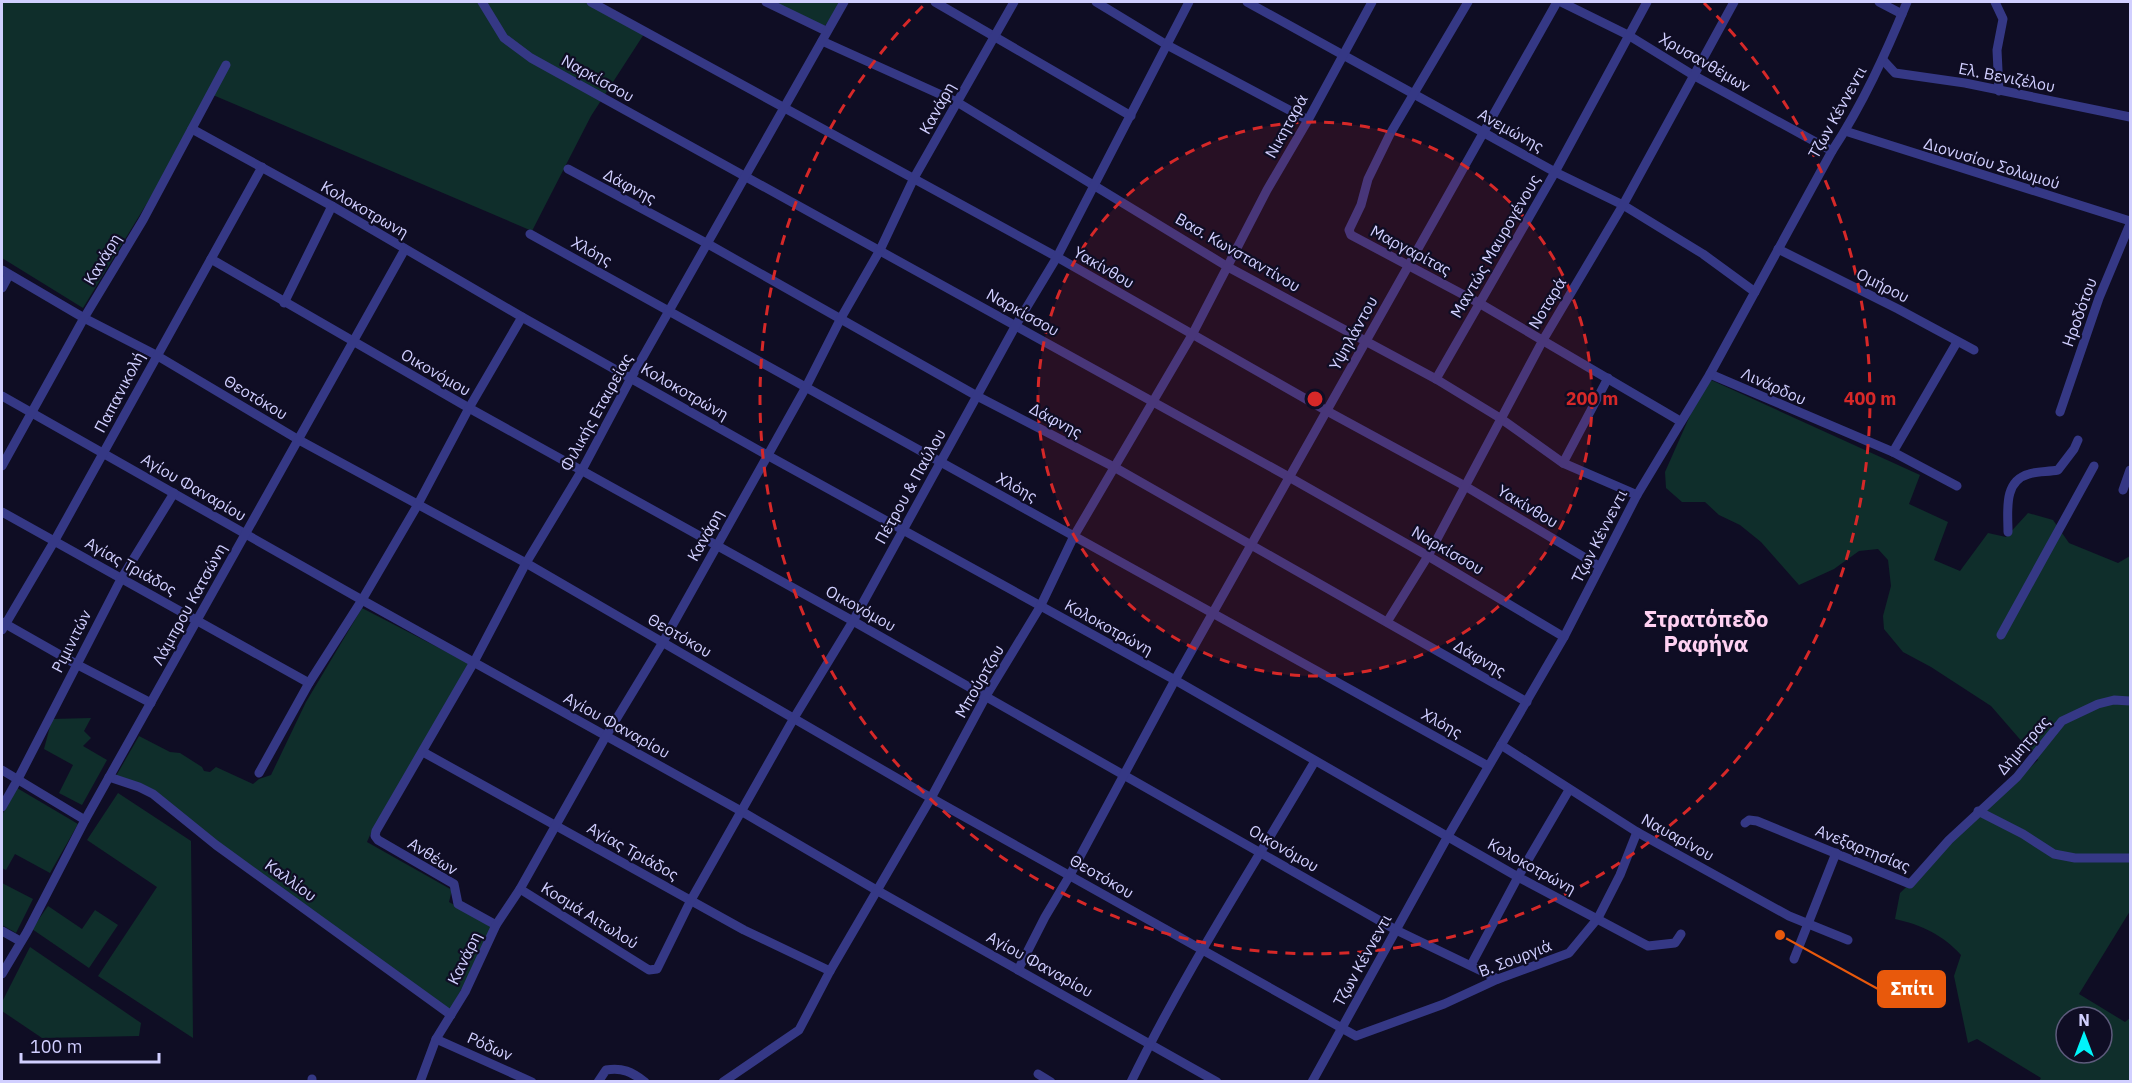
<svg xmlns="http://www.w3.org/2000/svg" width="2132" height="1083" viewBox="0 0 2132 1083" font-family="'IBM Plex Sans',sans-serif">
  <style>
    .green { fill: #0f2e2b; fill-rule: evenodd }
    .lines { fill: none; stroke-linecap: round; stroke-linejoin: round }
    .minor { stroke: #353885; stroke-width: 9 }
    .ring { fill: none; stroke: #d62828; stroke-width: 3; stroke-dasharray: 10 8 }
    .labels { text-anchor: middle; dominant-baseline: central; stroke-width: 4.5; stroke-linejoin: round; paint-order: stroke }
    .street-label { font-size: 16px; fill: #d1cfff; stroke: #0f0d24 }
    .district-label { font-size: 22px; font-weight: bold; fill: #ffd1f2; stroke: #0f0d24 }
    .centre { fill: #d62828; stroke: #0f0d24; stroke-width: 3 }
    .ring-label { font-size: 18px; text-anchor: middle; font-weight: bold; fill: #d62828; stroke: #0f0d24; stroke-width: 4.5; stroke-linejoin: round; paint-order: stroke }
    .leader { fill: none; stroke: #e8590c; stroke-width: 2 }
    .callout-dot { fill: #e8590c; stroke: #0f0d24; stroke-width: 2 }
    .callout { fill: #e8590c; stroke: #e8590c; stroke-width: 2 }
    .callout-label { font-size: 18px; text-anchor: middle; font-weight: bold; fill: #fff }
  </style>
  <rect width="100%" height="100%" fill="#0f0d24"/>
  <g class="green">
    <polygon points="2,2 597,2 646,31 591,116 532,231 213,95 83,308 2,258"/>
    <polygon points="773,2 842,2 824,27"/>
    <path d="M1711 380 1920 475 1909 504 1948 522 1934 560 1960 571 1988 533 2006 537 2028 513 2053 520 2069 543 2118 563 2130 556V911L2079 994 2125 1022 2130 1018V1081H2039L2041 1078 1977 1039 1968 1043 1954 976 1961 955C1943 935 1922 925 1895 919L1900 893 2038 760 1991 706 1931 667 1903 652 1884 629 1883 616 1891 586 1888 560 1878 549 1859 551 1834 569 1799 585 1761 542 1740 525 1719 515 1705 502H1682L1666 488 1665 472 1696 402ZM2066 1017H2102V1053H2066Z"/>
    <polygon points="362,608 470,664 370,835 367,842 452,890 449,902 495,927 450,1010 222,846 150,789 116,776 139,736 170,752 180,753 202,767 204,771 210,772 216,767 253,784 259,779 271,775 306,702"/>
    <polygon points="91,718 84,731 91,738 83,746 107,760 82,805 59,793 73,765 44,749 52,719"/>
    <polygon points="17,788 78,824 50,873 15,854 6,870 2,868 2,815"/>
    <polygon points="118,793 191,841 193,1038 98,976 157,887 87,840"/>
    <polygon points="2,883 33,899 16,933 2,925"/>
    <polygon points="48,906 82,929 95,910 118,925 89,968 32,929"/>
    <polygon points="30,947 141,1023 139,1036 42,1038 2,1011 2,1002"/>
  </g>
  <g class="lines">
    <g class="minor">
      <polyline points="482,2 504,38 531,58 1289,477 1428,556 1564,637"/>
      <polyline points="591,2 1057,257 1327,411 1465,486 1599,566"/>
      <polyline points="766,2 826,31"/>
      <polyline points="935,2 1131,116"/>
      <polyline points="1096,2 1167,45 1308,120"/>
      <polyline points="1247,2 1555,172 1623,205 1703,254 1755,292"/>
      <polyline points="1468,2 1390,134 1368,179 1361,205 1349,230 1351,235 1479,303 1680,421"/>
      <polyline points="1561,2 1628,35 1693,75 1832,151"/>
      <polyline points="1879,2 1902,14"/>
      <polyline points="1995,2 2003,19 1997,50 1999,91"/>
      <polyline points="822,41 957,102 1228,267 1436,379 1500,418 1563,463 1637,495"/>
      <polyline points="1883,60 1895,73 1965,83 2130,117"/>
      <polyline points="192,129 332,206 522,317 767,455 1175,680 1518,877 1648,946 1675,943 1681,934"/>
      <polyline points="1845,131 2130,221"/>
      <polyline points="568,169 708,244 977,396 1114,467 1527,702"/>
      <polyline points="530,234 1488,766"/>
      <polyline points="1778,249 1898,309 1974,350"/>
      <polyline points="211,259 469,408 853,621 1396,930 1498,979"/>
      <polyline points="2,270 84,318 156,355 299,440 526,563 931,798 1356,1036 1444,1004 1498,979 1569,953 1598,918 1620,875 1637,832"/>
      <polyline points="2,288 9,275"/>
      <polyline points="284,303 332,206"/>
      <polyline points="1710,374 1893,452 1957,486"/>
      <polyline points="1436,379 1555,172 1647,2"/>
      <polyline points="2,396 362,600 741,811 878,891 1217,1082"/>
      <polyline points="2060,412 2099,298 2130,224"/>
      <polyline points="1893,452 1957,342"/>
      <polyline points="1563,463 1608,378"/>
      <polyline points="2,466 84,318 143,220 226,65"/>
      <polyline points="2123,490 2130,470"/>
      <polyline points="2,512 309,683"/>
      <path d="M2008 532C2008 511 2003 481 2029 474 2038 471 2048 472 2058 470L2074 449 2078 440"/>
      <polyline points="2,622 76,664 151,703"/>
      <polyline points="1387,622 1428,556 1543,340 1623,205 1734,2"/>
      <polyline points="2,630 55,540 262,167"/>
      <polyline points="2001,635 2094,466"/>
      <polyline points="1501,745 1637,832 1789,916 1848,940"/>
      <polyline points="423,752 744,930 830,971"/>
      <polyline points="2,770 85,820"/>
      <polyline points="259,773 309,683 362,600 417,506 469,408 522,317"/>
      <polyline points="109,777 139,787 153,794 216,845 451,1015"/>
      <polyline points="2,807 18,779 121,579 174,493"/>
      <polyline points="1978,811 2023,834 2054,854 2075,858 2130,858"/>
      <polyline points="1745,823 1749,820 1757,821 1910,884 1949,840 2017,777 2062,721 2098,704 2114,700 2130,701"/>
      <polyline points="520,889 649,970 657,969 691,900 794,718 853,621 1016,325 1057,257 1189,2"/>
      <polyline points="496,925 458,904 454,884 378,840 375,836 376,831 474,662 526,563 582,470 631,378 844,2"/>
      <polyline points="2,931 20,941"/>
      <polyline points="1794,959 1836,853"/>
      <polyline points="1471,965 1518,877 1569,790"/>
      <polyline points="1018,970 1045,917 1070,875 1175,680 1557,2"/>
      <polyline points="2,974 27,932 85,820 405,249"/>
      <polyline points="436,1039 532,1082"/>
      <polyline points="1038,1074 1051,1082"/>
      <polyline points="312,1079 312,1082"/>
      <polyline points="420,1082 436,1039 465,992 496,925 520,889 606,736 663,642 806,387 841,318 880,250 914,178 1014,2"/>
      <path d="M598 1082 606 1070C622 1067 632 1072 645 1082"/>
      <polyline points="723,1082 799,1030 830,971 931,798 986,696 1040,607 1074,536 1192,335 1267,190 1308,120 1372,2"/>
      <path d="M1131 1082C1185 971 1253 867 1315 761"/>
      <path d="M1312 1082 1448 836 1564 637 1637 495 1710 374 1832 151C1863 104 1886 53 1907 2"/>
    </g>
  </g>
  <circle cx="1315" cy="399" r="277" fill="#d62828" fill-opacity=".12"/>
  <g class="ring">
    <circle cx="1315" cy="399" r="277"/>
    <path d="M1704 3A555 555 0 1 1 926 3"/>
  </g>
  <g class="labels">
    <g class="street-label">
      <text transform="translate(1705 62) rotate(30)">Χρυσανθέμων</text>
      <text transform="translate(2007 77) rotate(11)">Ελ. Βενιζέλου</text>
      <text transform="translate(598 78) rotate(29)">Ναρκίσσου</text>
      <text transform="translate(937 108) rotate(-61)">Κανάρη</text>
      <text transform="translate(1837 112) rotate(-61)">Τζων Κέννεντι</text>
      <text transform="translate(1286 126) rotate(-61)">Νικηταρά</text>
      <text transform="translate(1511 130) rotate(29)">Ανεμώνης</text>
      <text transform="translate(1992 163) rotate(17)">Διονυσίου Σολωμού</text>
      <text transform="translate(630 186) rotate(28)">Δάφνης</text>
      <text transform="translate(365 209) rotate(30)">Κολοκοτρωνη</text>
      <text transform="translate(1495 246) rotate(-60)">Μαντώς Μαυρογένους</text>
      <text transform="translate(1411 250) rotate(28)">Μαργαρίτας</text>
      <text transform="translate(592 251) rotate(29)">Χλόης</text>
      <text transform="translate(1238 252) rotate(30)">Βασ. Κωνσταντίνου</text>
      <text transform="translate(102 259) rotate(-59)">Κανάρη</text>
      <text transform="translate(1104 267) rotate(30)">Υακίνθου</text>
      <text transform="translate(1883 285) rotate(27)">Ομήρου</text>
      <text transform="translate(1547 303) rotate(-59)">Νοταρά</text>
      <text transform="translate(1023 312) rotate(29)">Ναρκίσσου</text>
      <text transform="translate(2079 312) rotate(-70)">Ηροδότου</text>
      <text transform="translate(1353 333) rotate(-61)">Υψηλάντου</text>
      <text transform="translate(436 372) rotate(30)">Οικονόμου</text>
      <text transform="translate(1774 386) rotate(24)">Λινάρδου</text>
      <text transform="translate(685 391) rotate(30)">Κολοκοτρώνη</text>
      <text transform="translate(119 392) rotate(-62)">Παπανικολή</text>
      <text transform="translate(256 397) rotate(31)">Θεοτόκου</text>
      <text transform="translate(596 412) rotate(-61)">Φιλικής Εταιρείας</text>
      <text transform="translate(1056 420) rotate(28)">Δάφνης</text>
      <text transform="translate(910 486) rotate(-61)">Πέτρου &amp; Παύλου</text>
      <text transform="translate(194 487) rotate(30)">Αγίου Φαναρίου</text>
      <text transform="translate(1017 487) rotate(29)">Χλόης</text>
      <text transform="translate(1528 506) rotate(31)">Υακίνθου</text>
      <text transform="translate(705 535) rotate(-61)">Κανάρη</text>
      <text transform="translate(1599 536) rotate(-63)">Τζων Κέννεντι</text>
      <text transform="translate(1448 550) rotate(30)">Ναρκίσσου</text>
      <text transform="translate(131 566) rotate(29)">Αγίας Τριάδος</text>
      <text transform="translate(189 604) rotate(-61)">Λάμπρου Κατσώνη</text>
      <text transform="translate(861 608) rotate(29)">Οικονόμου</text>
      <text transform="translate(1109 627) rotate(29)">Κολοκοτρώνη</text>
      <text transform="translate(680 635) rotate(30)">Θεοτόκου</text>
      <text transform="translate(71 641) rotate(-63)">Ριμινιτών</text>
      <text transform="translate(1480 658) rotate(30)">Δάφνης</text>
      <text transform="translate(979 681) rotate(-60)">Μπούρτζου</text>
      <text transform="translate(1442 723) rotate(29)">Χλόης</text>
      <text transform="translate(617 725) rotate(29)">Αγίου Φαναρίου</text>
      <text transform="translate(2023 745) rotate(-49)">Δήμητρας</text>
      <text transform="translate(1678 837) rotate(29)">Ναυαρίνου</text>
      <text transform="translate(1284 848) rotate(30)">Οικονόμου</text>
      <text transform="translate(1863 848) rotate(22)">Ανεξαρτησίας</text>
      <text transform="translate(633 851) rotate(29)">Αγίας Τριάδος</text>
      <text transform="translate(433 856) rotate(32)">Ανθέων</text>
      <text transform="translate(1532 866) rotate(29)">Κολοκοτρώνη</text>
      <text transform="translate(1102 876) rotate(30)">Θεοτόκου</text>
      <text transform="translate(291 880) rotate(36)">Καλλίου</text>
      <text transform="translate(590 915) rotate(32)">Κοσμά Αιτωλού</text>
      <text transform="translate(464 958) rotate(-64)">Κανάρη</text>
      <text transform="translate(1515 958) rotate(-21)">Β. Σουργιά</text>
      <text transform="translate(1362 960) rotate(-61)">Τζων Κέννεντι</text>
      <text transform="translate(1040 964) rotate(29)">Αγίου Φαναρίου</text>
      <text transform="translate(490 1046) rotate(24)">Ρόδων</text>
    </g>
    <g class="district-label">
      <text x="1706" y="618">Στρατόπεδο<tspan x="1706" dy="25">Ραφήνα</tspan></text>
    </g>
  </g>
  <circle cx="1315" cy="399" r="9" class="centre"/>
  <g class="ring-label">
    <text x="1592" y="405">200 m</text>
    <text x="1870" y="405">400 m</text>
  </g>
  <path class="leader" d="M1780 935L1878 989"/>
  <circle class="callout-dot" cx="1780" cy="935" r="6"/>
  <rect class="callout" x="1878" y="971" width="67" height="36" rx="6"/>
  <g class="callout-label">
    <text x="1912" y="995">Σπίτι</text>
  </g>
  <rect width="2132" height="1083" fill="none" stroke="#d1cfff" stroke-width="6"/>
  <g transform="translate(2084 1035)"><circle r="28" fill="#0f0d24" stroke="#5d5b7c" stroke-width="1.5"/>
  <path d="M0-4.5L10 22L0 15L-10 22Z" fill="#00f4fa"/>
  <text y="-9" font-size="16" font-weight="bold" text-anchor="middle" fill="#d1cfff">N</text>
  </g>
  <path d="M21 1053v9h138v-9" fill="none" stroke="#d1cfff" stroke-width="3"/>
  <text x="30" y="1053" font-size="18" fill="#d1cfff" stroke="#0f0d24" stroke-width="4.5" paint-order="stroke">100 m</text>
</svg>
